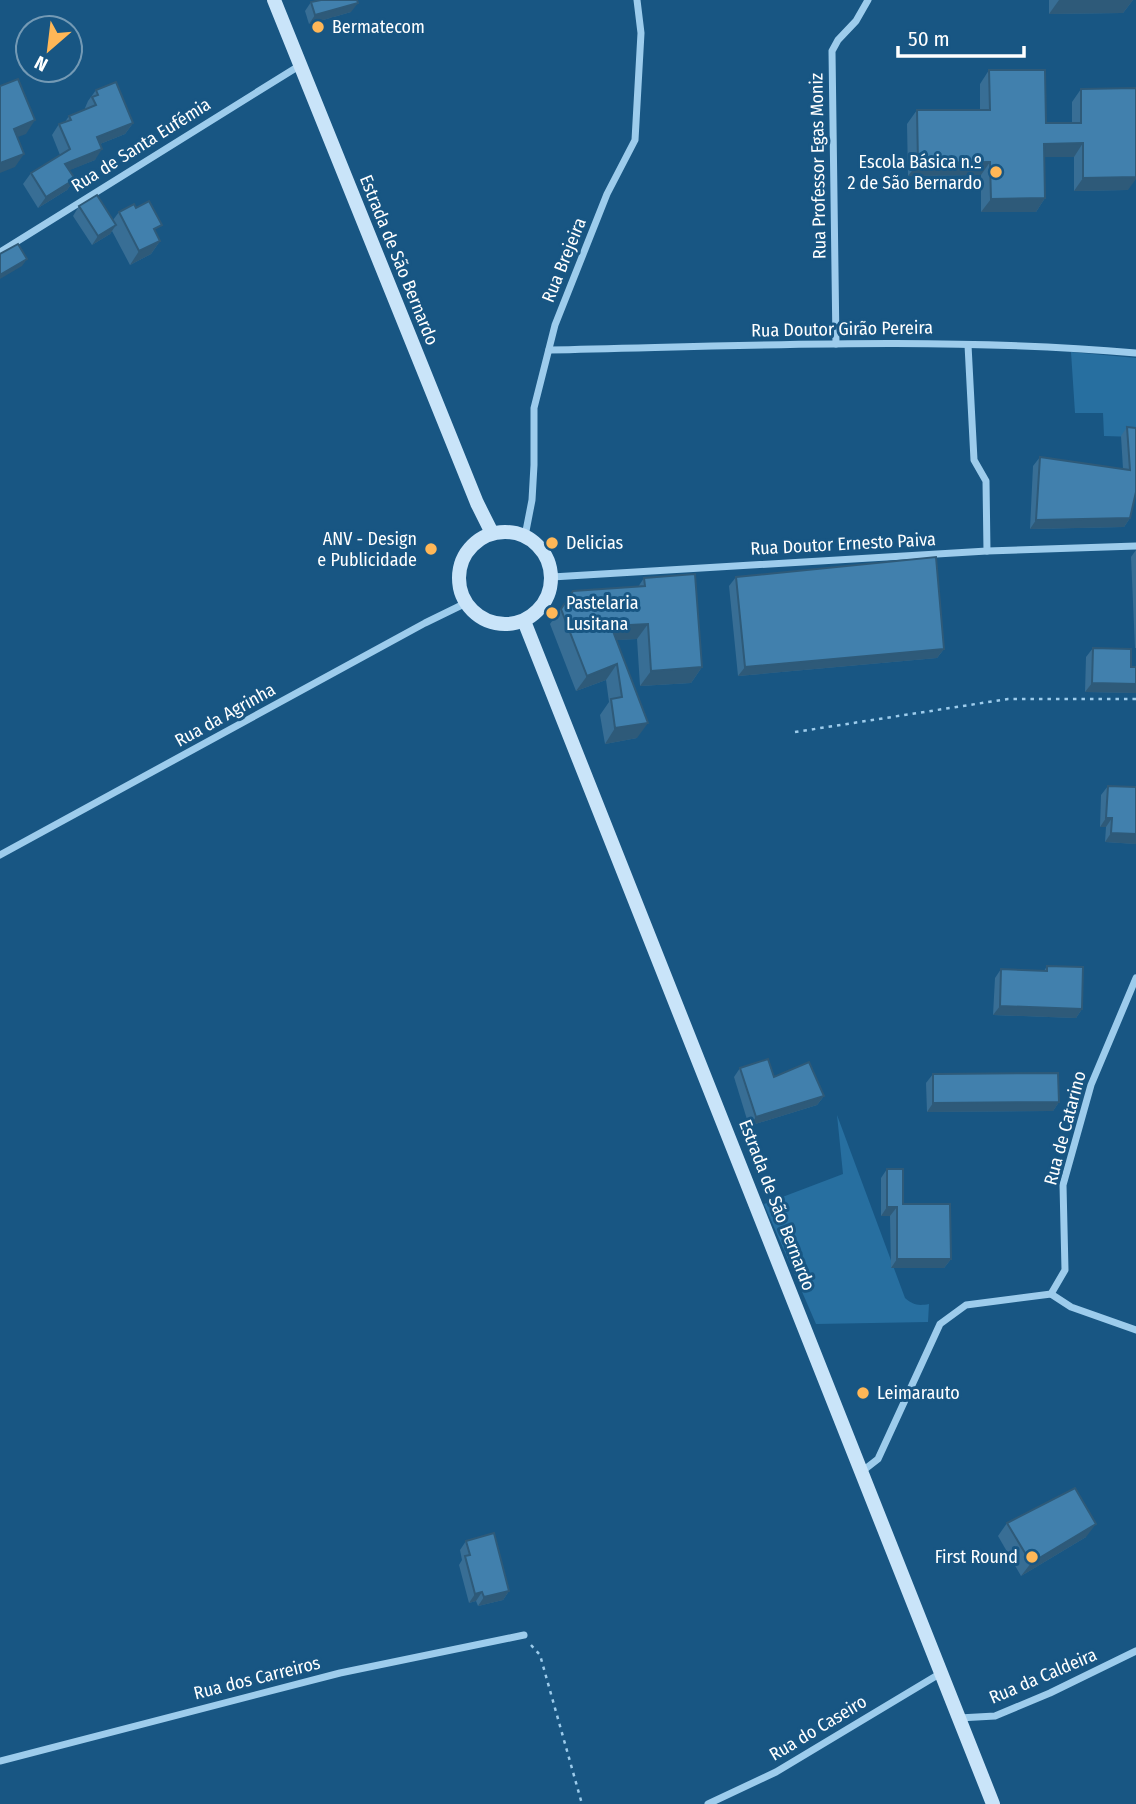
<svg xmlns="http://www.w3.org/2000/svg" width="1136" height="1804" viewBox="0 0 1136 1804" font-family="'Fira Sans Condensed',sans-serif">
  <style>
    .green { fill: #276fa0 }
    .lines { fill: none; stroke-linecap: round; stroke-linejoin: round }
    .path { stroke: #9dccec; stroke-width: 2.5; stroke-dasharray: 3.5 5; stroke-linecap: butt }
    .minor { stroke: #9dccec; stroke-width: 7 }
    .secondary { stroke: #c9e4f9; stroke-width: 14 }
    .wall { fill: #386e95 }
    .shaded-wall { fill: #2e5a79 }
    .building { fill: #4180ad; stroke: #2e5a79; stroke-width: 2 }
    .poi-dot { fill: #ffb757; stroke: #185683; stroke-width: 2.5 }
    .labels { text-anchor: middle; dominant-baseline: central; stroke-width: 6; stroke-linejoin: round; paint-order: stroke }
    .poi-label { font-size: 18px; fill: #fff; stroke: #185683; text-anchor: start }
    .street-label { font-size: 18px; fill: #fff; stroke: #185683 }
  </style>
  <rect width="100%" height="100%" fill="#185683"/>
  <g class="green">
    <polygon points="1071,352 1136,358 1136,437 1104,436 1103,413 1075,413"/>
    <path d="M837 1115 905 1298C913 1305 918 1306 929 1304L928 1322 816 1324 764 1204 843 1174Z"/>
  </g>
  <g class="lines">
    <g class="path">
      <polyline points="795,732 1008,699 1136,699"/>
      <polyline points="531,1645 540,1655 582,1804"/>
    </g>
    <g class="minor">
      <polyline points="0,252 299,66"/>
      <polyline points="836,344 832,51 838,40 856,21 868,0"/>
      <polyline points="968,345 974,460 986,481 987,551"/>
      <path d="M549 350C744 346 941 336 1136 353"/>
      <polyline points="525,536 532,500 534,465 534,408 555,325 607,194 635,140 641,33 637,0"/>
      <polyline points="552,577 987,551 1136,546"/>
      <polyline points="0,855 425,623 466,603"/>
      <polyline points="1051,1294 1071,1307 1136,1330"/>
      <polyline points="860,1473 878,1459 940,1324 966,1305 1051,1294 1065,1270 1063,1185 1091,1085 1136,978"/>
      <polyline points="959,1718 995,1716 1050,1693 1136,1651"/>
      <polyline points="0,1761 340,1673 524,1635"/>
      <polyline points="708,1804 776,1772 941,1673"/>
    </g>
    <g class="secondary">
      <polyline points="274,0 477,503 492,533"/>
      <circle cx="505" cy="578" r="46"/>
      <polyline points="524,621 993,1804"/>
    </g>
  </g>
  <g class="wall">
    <polygon points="1049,0 1133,0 1123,13 1049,14"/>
    <polygon points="311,2 351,12 309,24 305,11"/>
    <polygon points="989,70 1046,123 1072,123 1072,102 1081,89 1128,190 1074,191 1074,157 1044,157 1045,198 1036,212 981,212 981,175 908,176 907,124 917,110 980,110 980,84"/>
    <polygon points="96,90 133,123 125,134 100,144 95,160 69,170 75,179 67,190 38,208 23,184 31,173 60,155 52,135 59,124 65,122 69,116 85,109 85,108 88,101"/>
    <polygon points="79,206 113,220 119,212 136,208 156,233 160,241 151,254 130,265 112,231 110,234 92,245 73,216"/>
    <polygon points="1127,427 1136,428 1130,518 1124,527 1030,529 1033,466 1040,457 1123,469 1121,436"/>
    <polygon points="1136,550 1136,648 1135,648 1131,557"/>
    <polygon points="736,577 944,649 937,658 738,676 729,586"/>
    <polygon points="644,578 702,667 691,683 640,686 637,639 616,640 637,738 605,744 600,715 609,702 606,680 576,691 550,624 573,591 638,587"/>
    <polygon points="1093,648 1131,667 1136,667 1136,693 1085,692 1086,657"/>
    <polygon points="1108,786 1136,844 1105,842 1106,827 1100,827 1101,795"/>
    <polygon points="1047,966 1082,1009 1076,1018 993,1015 995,978 1001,969 1044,971"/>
    <polygon points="740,1068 774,1077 824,1096 817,1105 749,1126 734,1077"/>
    <polygon points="933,1074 1059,1102 1053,1111 927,1112 926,1083"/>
    <polygon points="887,1169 903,1204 951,1259 944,1268 891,1268 890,1216 881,1216 881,1178"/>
    <polygon points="1007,1523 1086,1537 1021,1576 998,1536"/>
    <polygon points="466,1541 509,1591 503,1600 478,1606 476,1601 469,1603 459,1565 462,1560 460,1550"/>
  </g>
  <g class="shaded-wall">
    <polygon points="1059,0 1133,0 1123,13 1049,14"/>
    <polygon points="358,3 351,12 309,24 315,15"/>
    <polygon points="35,120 26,134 5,142 14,129"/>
    <polygon points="133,123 125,134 90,148 97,137"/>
    <polygon points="1083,143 1074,157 1035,157 1044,144"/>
    <polygon points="102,149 95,160 58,175 65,164"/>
    <polygon points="24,154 15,167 0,173 0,163"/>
    <polygon points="990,162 981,175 908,176 918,163"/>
    <polygon points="1136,177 1136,179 1128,190 1074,191 1083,178"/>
    <polygon points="75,179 67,190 38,208 46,197"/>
    <polygon points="1045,198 1036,212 981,212 991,199"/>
    <polygon points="116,225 110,234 92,245 98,236"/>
    <polygon points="160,241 151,254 130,265 139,251"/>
    <polygon points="27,259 22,266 0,279 0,275"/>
    <polygon points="1130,518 1124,527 1030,529 1036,520"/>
    <polygon points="648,624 637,639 600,641 611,626"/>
    <polygon points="944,649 937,658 738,676 745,667"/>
    <polygon points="617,664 606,680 576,691 587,676"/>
    <polygon points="702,667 691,683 640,686 651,671"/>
    <polygon points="1092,683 1136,684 1136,693 1085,692"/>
    <polygon points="648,723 637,738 605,744 615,728"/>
    <polygon points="1106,818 1112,818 1106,827 1100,827"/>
    <polygon points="1111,833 1136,834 1136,844 1105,842"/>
    <polygon points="1000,1006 1082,1009 1076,1018 993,1015"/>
    <polygon points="824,1096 817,1105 749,1126 756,1117"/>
    <polygon points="1059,1102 1053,1111 927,1112 933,1103"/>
    <polygon points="887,1207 897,1207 890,1216 881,1216"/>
    <polygon points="897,1259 951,1259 944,1268 891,1268"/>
    <polygon points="1096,1524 1086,1537 1021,1576 1031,1563"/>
    <polygon points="509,1591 503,1600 478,1606 484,1597"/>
    <polygon points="482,1592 476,1601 469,1603 475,1594"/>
  </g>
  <g class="building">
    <polygon points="321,0 357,0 358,3 315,15 311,2"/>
    <polygon points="989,70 1045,70 1046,123 1081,123 1081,89 1136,88 1136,177 1083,178 1083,143 1044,144 1045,198 991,199 990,162 918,163 917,110 990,110"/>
    <polygon points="18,79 35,120 14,129 24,154 0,163 0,86"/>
    <polygon points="116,82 133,123 97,137 102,149 65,164 75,179 46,197 31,173 70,149 59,124 71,120 69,116 96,105 92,97 98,95 96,90"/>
    <polygon points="97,195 116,225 98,236 79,206"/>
    <polygon points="149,201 162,225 154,229 160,241 139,251 119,212 134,204 136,208"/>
    <polygon points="18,244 27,259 0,275 0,254"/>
    <polygon points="1127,427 1136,428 1136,492 1130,518 1036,520 1040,457 1130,470"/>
    <polygon points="936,557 944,649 745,667 736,577"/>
    <polygon points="695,574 702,667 651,671 648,624 611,626 648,723 615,728 611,699 622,697 617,664 587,676 561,609 573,591 645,586 644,578"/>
    <polygon points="1093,648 1131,649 1131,667 1136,667 1136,684 1092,683"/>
    <polygon points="1108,786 1136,787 1136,834 1111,833 1112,818 1106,818"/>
    <polygon points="1047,966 1083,967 1082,1009 1000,1006 1001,969 1047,971"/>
    <polygon points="768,1059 774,1077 809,1062 824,1096 756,1117 740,1068"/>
    <polygon points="1058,1073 1059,1102 933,1103 933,1074"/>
    <polygon points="887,1169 903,1169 903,1204 950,1204 951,1259 897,1259 897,1207 887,1207"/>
    <polygon points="1075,1488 1096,1524 1031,1563 1007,1523"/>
    <polygon points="494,1533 509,1591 484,1597 482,1592 475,1594 465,1556 470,1555 466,1541"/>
  </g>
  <g class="poi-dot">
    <circle cx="318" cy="27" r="7"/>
    <circle cx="996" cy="172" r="7"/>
    <circle cx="552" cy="543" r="7"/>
    <circle cx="431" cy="549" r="7"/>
    <circle cx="552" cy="613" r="7"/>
    <circle cx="863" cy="1393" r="7"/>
    <circle cx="1032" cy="1557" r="7"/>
  </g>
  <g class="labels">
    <g class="poi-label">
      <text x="332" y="27">Bermatecom</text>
      <text x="982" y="162" text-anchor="end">Escola Básica n.º<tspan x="982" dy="21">2 de São Bernardo</tspan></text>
      <text x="417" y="539" text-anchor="end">ANV - Design<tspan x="417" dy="21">e Publicidade</tspan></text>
      <text x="566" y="543">Delicias</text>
      <text x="566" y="603">Pastelaria<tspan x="566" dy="21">Lusitana</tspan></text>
      <text x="877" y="1393">Leimarauto</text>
      <text x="1018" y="1557" text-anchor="end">First Round</text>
    </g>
    <g class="street-label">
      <text transform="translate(141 145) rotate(-32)">Rua de Santa Eufémia</text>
      <text transform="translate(818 166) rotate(-91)">Rua Professor Egas Moniz</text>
      <text transform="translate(399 260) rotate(68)">Estrada de São Bernardo</text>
      <text transform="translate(564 260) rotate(-68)">Rua Brejeira</text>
      <text transform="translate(842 329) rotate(-1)">Rua Doutor Girão Pereira</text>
      <text transform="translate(843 544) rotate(-3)">Rua Doutor Ernesto Paiva</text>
      <text transform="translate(225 715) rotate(-29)">Rua da Agrinha</text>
      <text transform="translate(1065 1128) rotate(-75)">Rua de Catarino</text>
      <text transform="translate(777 1205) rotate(69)">Estrada de São Bernardo</text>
      <text transform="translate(1043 1676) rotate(-23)">Rua da Caldeira</text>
      <text transform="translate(257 1678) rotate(-14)">Rua dos Carreiros</text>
      <text transform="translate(818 1728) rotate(-31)">Rua do Caseiro</text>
    </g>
  </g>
  <g transform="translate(49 49) rotate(208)"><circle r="33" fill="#185683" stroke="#749ab5" stroke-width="2"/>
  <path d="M0-5L12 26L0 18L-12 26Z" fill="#ffb757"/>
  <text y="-10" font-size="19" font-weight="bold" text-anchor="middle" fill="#ffffff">N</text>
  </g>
  <path d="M898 46v10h126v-10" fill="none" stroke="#ffffff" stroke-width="3.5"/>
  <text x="908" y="46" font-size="21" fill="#ffffff" stroke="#185683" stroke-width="5" paint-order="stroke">50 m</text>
</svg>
